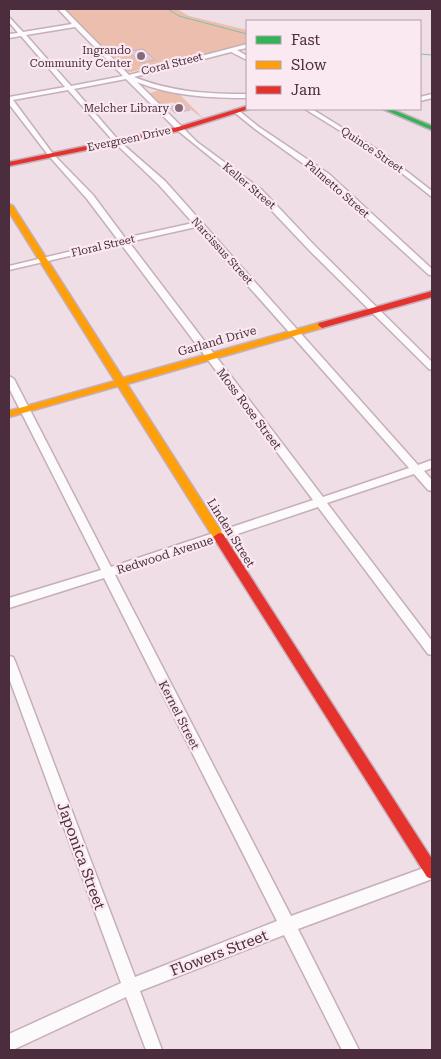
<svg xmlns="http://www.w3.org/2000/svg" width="441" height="1059" viewBox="0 0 441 1059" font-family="'Roboto Serif',serif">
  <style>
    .green { fill: #ecbeae }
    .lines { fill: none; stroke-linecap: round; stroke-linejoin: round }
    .stream { stroke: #7fc1aa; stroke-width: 1 }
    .building { fill: #dec7d3; stroke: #c8b2bd }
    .street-casing { stroke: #c5afba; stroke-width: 3 }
    .fast-casing { stroke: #c5afba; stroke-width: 3 }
    .slow-casing { stroke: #c5afba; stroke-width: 3 }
    .jam-casing { stroke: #c5afba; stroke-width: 3 }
    .street { fill: #fdfafb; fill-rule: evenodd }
    .fast { fill: #30b455; fill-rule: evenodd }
    .slow { fill: #ff9f0a; fill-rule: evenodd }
    .jam { fill: #e5322d; fill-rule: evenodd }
    .poi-dot { fill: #856b79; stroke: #fae9f1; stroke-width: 2 }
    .labels { text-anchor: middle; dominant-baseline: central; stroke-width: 4.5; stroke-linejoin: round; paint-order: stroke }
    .far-poi-label { font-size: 11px; fill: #4c2d3e; stroke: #fae9f1; text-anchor: end }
    .far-street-label { font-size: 11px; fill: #4c2d3e; stroke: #fae9f1 }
    .street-label { font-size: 12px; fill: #4c2d3e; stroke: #fae9f1 }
    .near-street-label { font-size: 15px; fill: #4c2d3e; stroke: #fae9f1 }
  </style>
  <rect width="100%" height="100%" fill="#efdee6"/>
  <g class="green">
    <polygon points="65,9 177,9 189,16 247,30 247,44 127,73"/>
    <polygon points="159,90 179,94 204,119 183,104 176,105 173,102 160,106 148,94"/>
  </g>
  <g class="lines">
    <g class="stream">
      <polyline points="168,9 179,16 247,34"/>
      <polyline points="420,54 432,55"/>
    </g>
  </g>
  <g class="building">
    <polygon points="143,49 150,55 155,60 141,63 128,51"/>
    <polygon points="183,104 190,110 175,113 169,107"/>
  </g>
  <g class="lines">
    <g class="street-casing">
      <g id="street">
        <path d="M58 9H64L129 75 247 44V48L237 50 247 56V60L231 52 134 77C171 92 208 94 247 94V98C210 98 172 96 137 82L197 142 262 190 315 246 432 362V370L429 369 309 250 256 194 177 130 126 79 74 89 119 141 165 181 418 465 432 460V468L424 471 432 480V491L428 490 414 474 327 503 432 641V655L428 654 318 507 115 575 291 916 432 865V879L298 929 359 1050H342L284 935 140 991 162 1050H146L126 997 15 1049 9 1050V1034L121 983 9 678V656L13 657 15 661 135 977 277 921 104 578 9 608V598L101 570 9 388V376L14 379 111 567 313 500 121 244 9 270V266L118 240 87 199 49 156 9 104V97L65 87 21 36 9 38V34L18 33 9 22V17L23 32 72 24ZM75 27 123 76 71 86 26 35ZM68 90 115 143 159 185 193 223 125 238 93 195 53 154 13 100ZM196 227 409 468 323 497 129 242Z"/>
        <polygon points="432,94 432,98 420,101 420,97"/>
        <polygon points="305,109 312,109 383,153 432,191 432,197 379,155"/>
        <polygon points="234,110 238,110 259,127 329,174 432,269 432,275 429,275 323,178 255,129 234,112"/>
      </g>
    </g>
    <g class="fast-casing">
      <polygon id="fast" points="383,109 391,109 432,126 432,130"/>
    </g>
    <g class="slow-casing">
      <polygon id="slow" points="9,204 13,206 123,378 319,323 322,322 326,325 325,327 127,384 223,534 225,537 223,540 215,540 118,386 9,417 9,411 115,381 9,212"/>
    </g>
    <g class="jam-casing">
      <g id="jam">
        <polygon points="247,106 249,109 179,131 9,166 9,162 178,127"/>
        <polygon points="432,291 432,297 322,328 318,325 319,323"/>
        <polygon points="219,533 223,534 432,859 432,879 427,877 215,540 213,537"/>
      </g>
    </g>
    <use href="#street" class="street"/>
    <use href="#fast" class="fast"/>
    <use href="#slow" class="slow"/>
    <use href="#jam" class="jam"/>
  </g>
  <g class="poi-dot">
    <circle cx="141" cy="56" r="5"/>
    <circle cx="179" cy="108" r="5"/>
  </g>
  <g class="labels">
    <g class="far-poi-label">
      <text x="131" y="50">Ingrando<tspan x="131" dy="13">Community Center</tspan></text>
      <text x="169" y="108">Melcher Library</text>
    </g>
    <g class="far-street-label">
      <text transform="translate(172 64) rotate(-14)">Coral Street</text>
      <text transform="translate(129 139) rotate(-12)">Evergreen Drive</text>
      <text transform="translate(372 150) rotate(34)">Quince Street</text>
      <text transform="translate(249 186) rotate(40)">Keller Street</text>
      <text transform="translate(337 189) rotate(41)">Palmetto Street</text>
      <text transform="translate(103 246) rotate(-13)">Floral Street</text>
      <text transform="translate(222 251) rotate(48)">Narcissus Street</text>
    </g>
    <g class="street-label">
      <text transform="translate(217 341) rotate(-16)">Garland Drive</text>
      <text transform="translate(249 409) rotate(53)">Moss Rose Street</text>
      <text transform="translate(231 533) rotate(58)">Linden Street</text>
      <text transform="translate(165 555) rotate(-18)">Redwood Avenue</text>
      <text transform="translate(179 715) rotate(63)">Kernel Street</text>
    </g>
    <g class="near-street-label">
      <text transform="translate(81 856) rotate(70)">Japonica Street</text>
      <text transform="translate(219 953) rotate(-21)">Flowers Street</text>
    </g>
  </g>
  <rect width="441" height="1059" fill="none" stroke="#4c2d3e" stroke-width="20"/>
  <rect x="246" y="20" width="175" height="90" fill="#fae9f1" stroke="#b49ea9"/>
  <rect x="256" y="36" width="25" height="8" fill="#30b455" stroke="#b49ea9"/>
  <text x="291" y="45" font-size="15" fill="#4c2d3e">Fast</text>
  <rect x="256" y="61" width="25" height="8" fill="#ff9f0a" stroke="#b49ea9"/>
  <text x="291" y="70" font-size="15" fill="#4c2d3e">Slow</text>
  <rect x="256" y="86" width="25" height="8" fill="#e5322d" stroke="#b49ea9"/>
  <text x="291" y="95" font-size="15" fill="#4c2d3e">Jam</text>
</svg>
